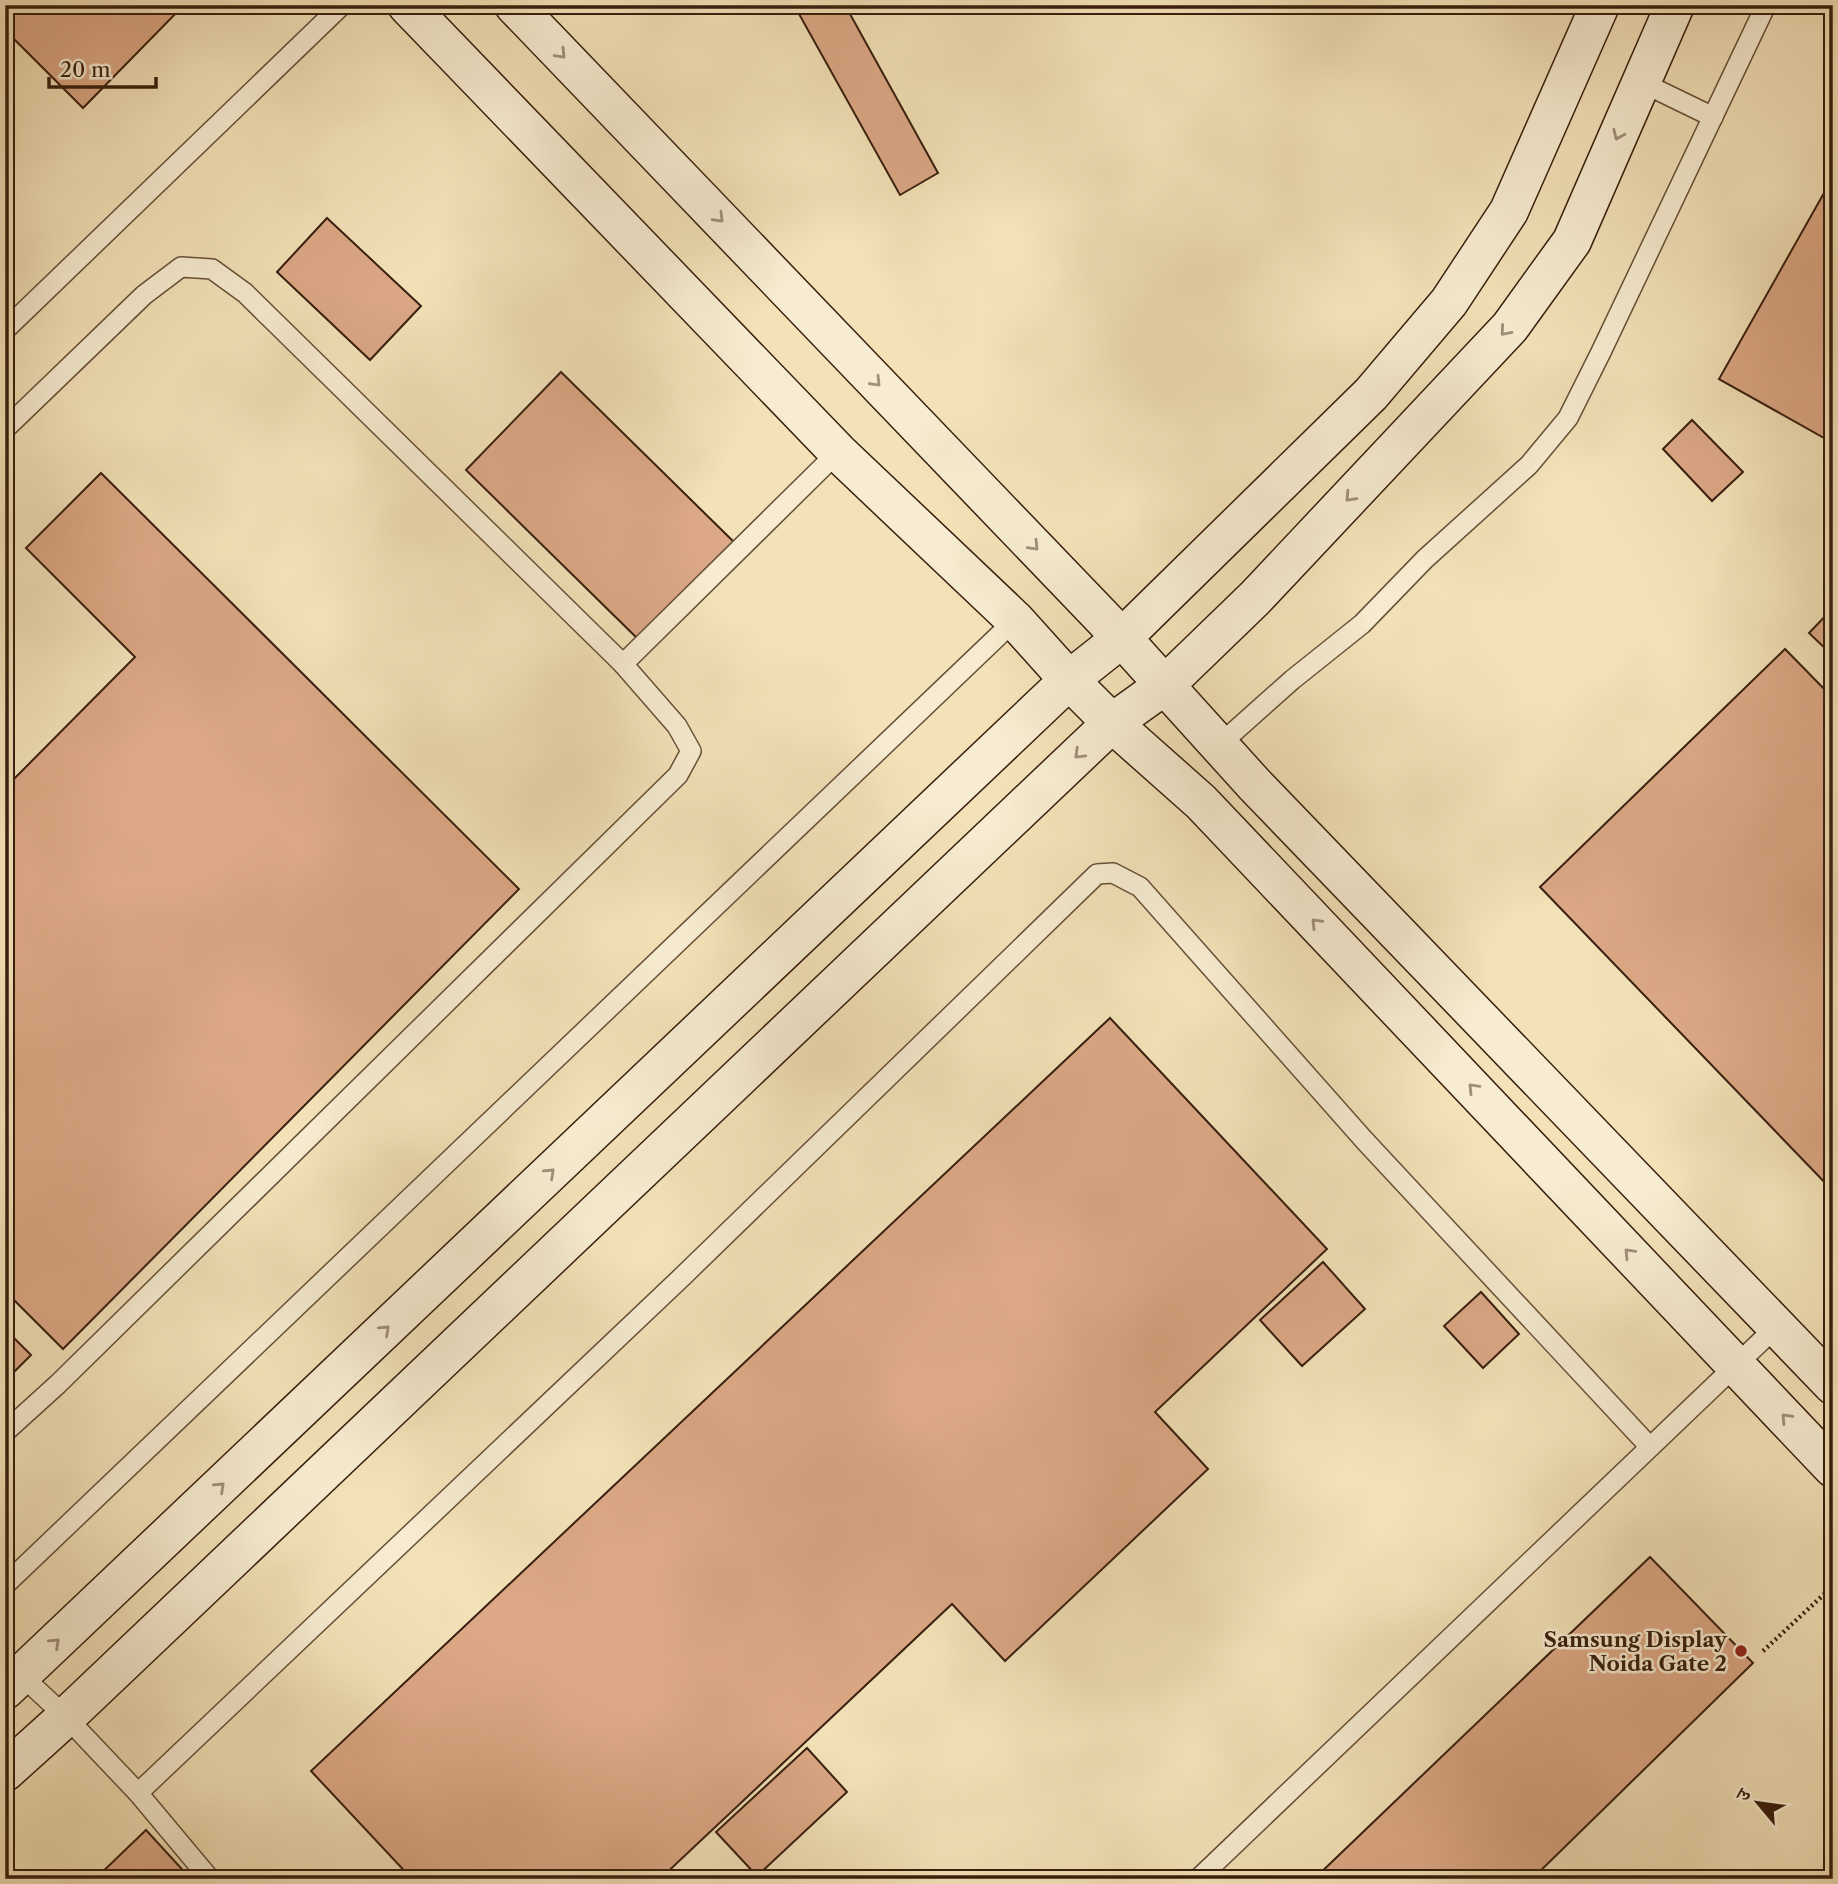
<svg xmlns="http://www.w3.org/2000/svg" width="1838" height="1884" viewBox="0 0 1838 1884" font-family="'Libre Caslon Text','Noto Serif Devanagari',serif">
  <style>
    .building { fill: #dca886; stroke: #381e0d; stroke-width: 2 }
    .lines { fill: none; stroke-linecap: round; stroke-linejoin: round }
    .lane-casing { stroke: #674f38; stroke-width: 22 }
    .secondary-casing { stroke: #381e0d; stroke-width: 41 }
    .path { stroke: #381e0d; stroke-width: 4.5; stroke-dasharray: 2 3.5; stroke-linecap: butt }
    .lane { stroke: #f7ecd1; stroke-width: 19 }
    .secondary { stroke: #f7ecd1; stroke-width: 38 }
    .oneway { stroke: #a18f79 }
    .poi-dot { fill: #8f2418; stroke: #f7ecd1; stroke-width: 2.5 }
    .labels { text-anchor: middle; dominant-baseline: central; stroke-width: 5; stroke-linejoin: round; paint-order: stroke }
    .poi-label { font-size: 21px; font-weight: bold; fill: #381e0d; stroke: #f7ecd1; text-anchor: end }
  </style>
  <rect width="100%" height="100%" fill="#f3e2b8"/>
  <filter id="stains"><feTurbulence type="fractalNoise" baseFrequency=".00286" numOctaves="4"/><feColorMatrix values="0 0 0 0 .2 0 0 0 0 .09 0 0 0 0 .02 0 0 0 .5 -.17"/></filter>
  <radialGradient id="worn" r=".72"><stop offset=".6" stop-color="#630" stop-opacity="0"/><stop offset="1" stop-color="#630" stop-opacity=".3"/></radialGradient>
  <g class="building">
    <polygon points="5,5 184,5 83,108 5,30"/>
    <polygon points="794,5 845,5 938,173 900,195"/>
    <polygon points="1833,177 1833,443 1719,379"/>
    <polygon points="327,218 421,306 370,360 277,272"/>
    <polygon points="561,372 738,546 642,643 466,470"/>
    <polygon points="1692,420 1743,472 1712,501 1663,449"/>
    <polygon points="101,473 519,889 63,1349 5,1291 5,788 135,657 26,548"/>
    <polygon points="1833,608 1833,656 1809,633"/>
    <polygon points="1785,649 1833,698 1833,1191 1540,887"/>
    <polygon points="1110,1018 1327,1249 1155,1412 1208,1469 1005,1661 952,1604 660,1879 412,1879 311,1771"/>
    <polygon points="1323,1262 1365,1309 1302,1366 1260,1320"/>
    <polygon points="1481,1292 1519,1334 1483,1368 1444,1326"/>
    <polygon points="5,1329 31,1355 5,1381"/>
    <polygon points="1650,1557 1753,1663 1532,1879 1314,1879"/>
    <polygon points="807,1748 847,1792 757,1876 716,1832"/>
    <polygon points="146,1830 191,1879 95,1879"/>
  </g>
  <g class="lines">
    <g class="lane-casing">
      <g id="lane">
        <polyline points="1641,82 1713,117"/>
        <polyline points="5,330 342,5"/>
        <polyline points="5,429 144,295 181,267 212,269 245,293 623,664 677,726 691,751 678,775 58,1384 5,1432"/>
        <polyline points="623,664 838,452"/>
        <polyline points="1218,746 1292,680 1362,624 1425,559 1529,465 1568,418 1601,352 1766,5"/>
        <polyline points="5,1585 1015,620"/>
        <polyline points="21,1675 66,1717 138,1793 210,1879"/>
        <polyline points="138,1793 683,1276 1097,874 1113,873 1140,887 1365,1141 1650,1447"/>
        <polyline points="1198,1879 1777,1326"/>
      </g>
    </g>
    <g class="secondary-casing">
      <g id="secondary">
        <polyline points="407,5 838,452 1015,620 1069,680 1112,723 1201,802 1833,1468"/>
        <polyline points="514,5 1122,638 1254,784 1833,1385"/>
        <polyline points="5,1690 1069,680 1122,638 1371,394 1449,302 1509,211 1600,5"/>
        <polyline points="5,1772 66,1717 1112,723 1165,685 1255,598 1510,327 1572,241 1675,5"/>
      </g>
    </g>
    <polyline class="path" points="1763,1651 1833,1586"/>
    <use href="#lane" class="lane"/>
    <use href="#secondary" class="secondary"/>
  </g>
  <defs><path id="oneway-chevron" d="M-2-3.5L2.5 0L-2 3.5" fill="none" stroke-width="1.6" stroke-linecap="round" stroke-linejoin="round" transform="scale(1.75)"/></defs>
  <g class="oneway">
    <use href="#oneway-chevron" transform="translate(561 54) rotate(46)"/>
    <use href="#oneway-chevron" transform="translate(1618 135) rotate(114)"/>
    <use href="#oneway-chevron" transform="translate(719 218) rotate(46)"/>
    <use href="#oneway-chevron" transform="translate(1505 331) rotate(131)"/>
    <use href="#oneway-chevron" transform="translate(876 382) rotate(46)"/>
    <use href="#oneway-chevron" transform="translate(1350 497) rotate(133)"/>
    <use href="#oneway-chevron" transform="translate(1034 546) rotate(46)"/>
    <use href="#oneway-chevron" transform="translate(1079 754) rotate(136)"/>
    <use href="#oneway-chevron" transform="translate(1316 923) rotate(-134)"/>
    <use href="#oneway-chevron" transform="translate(1473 1088) rotate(-134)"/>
    <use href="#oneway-chevron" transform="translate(550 1173) rotate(-43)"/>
    <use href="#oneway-chevron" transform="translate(1629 1253) rotate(-134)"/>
    <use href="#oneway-chevron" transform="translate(385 1330) rotate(-43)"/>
    <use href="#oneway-chevron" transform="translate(1786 1418) rotate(-133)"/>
    <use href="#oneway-chevron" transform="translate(220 1487) rotate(-43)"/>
    <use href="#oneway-chevron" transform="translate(55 1643) rotate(-43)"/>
  </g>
  <circle class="poi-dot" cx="1741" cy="1651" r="7"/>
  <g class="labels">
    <g class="poi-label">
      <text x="1727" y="1639">Samsung Display<tspan x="1727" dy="24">Noida Gate 2</tspan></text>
    </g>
  </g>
  <rect width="1838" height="1884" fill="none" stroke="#f3e2b8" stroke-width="28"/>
  <rect x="7" y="7" width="1824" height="1870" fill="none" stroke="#381e0d" stroke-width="3.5"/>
  <rect x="14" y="14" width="1810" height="1856" fill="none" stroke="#381e0d" stroke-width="2"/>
  <g transform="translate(1758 1803) rotate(299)" stroke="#f7ecd1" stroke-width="5" paint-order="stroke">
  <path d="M0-5L12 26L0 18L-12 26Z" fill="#381e0d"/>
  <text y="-10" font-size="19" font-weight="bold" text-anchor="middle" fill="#381e0d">उ</text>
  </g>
  <path d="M49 77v10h107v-10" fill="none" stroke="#381e0d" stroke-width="3.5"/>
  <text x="60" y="77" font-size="21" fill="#381e0d" stroke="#f7ecd1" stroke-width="5" paint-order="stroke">20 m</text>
  <rect width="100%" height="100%" filter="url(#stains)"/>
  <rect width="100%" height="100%" fill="url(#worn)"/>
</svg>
